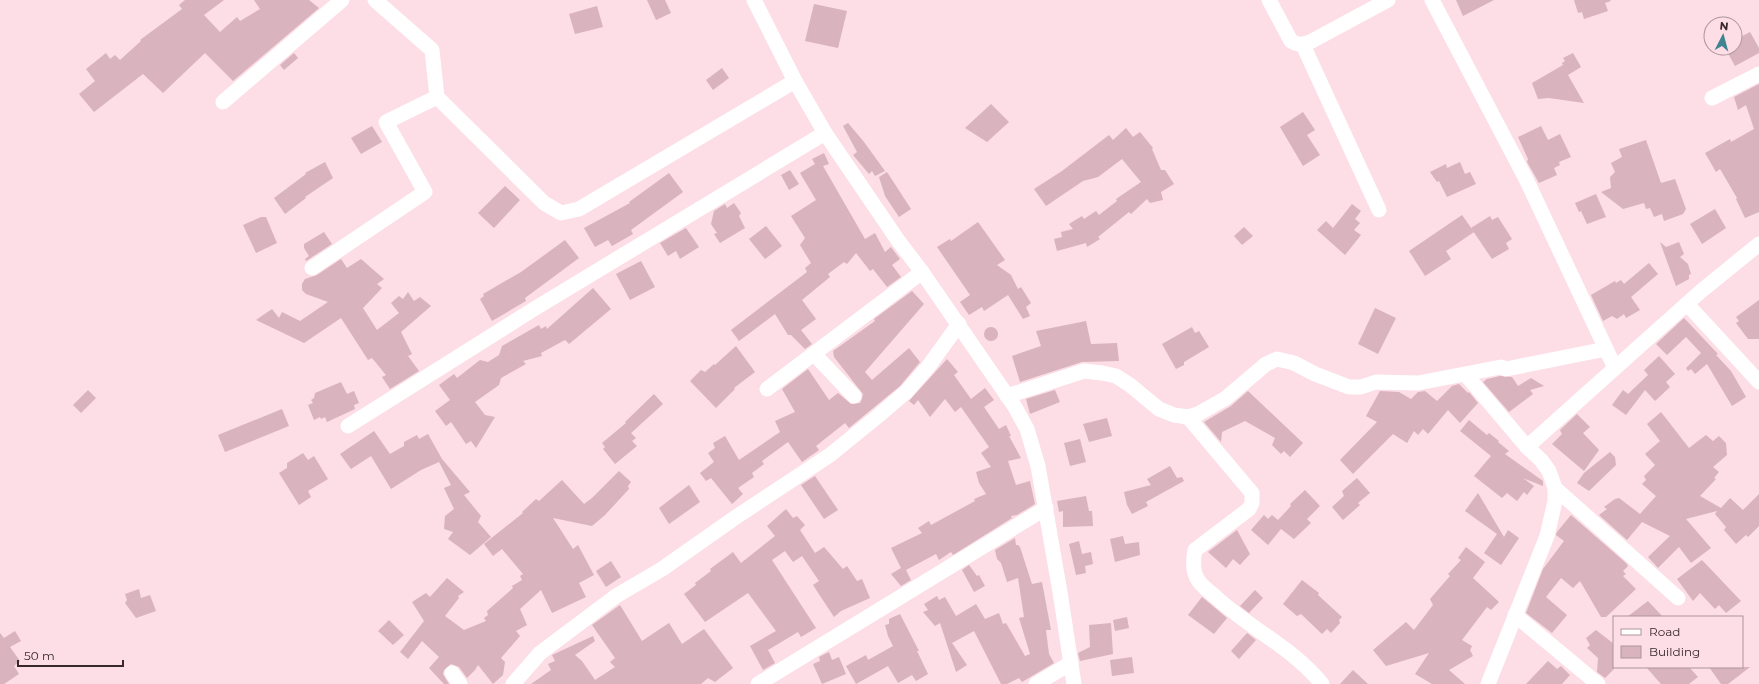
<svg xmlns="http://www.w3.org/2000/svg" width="1759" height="684" viewBox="0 0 1759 684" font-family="Montserrat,sans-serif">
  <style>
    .building { fill: #d9b3bd }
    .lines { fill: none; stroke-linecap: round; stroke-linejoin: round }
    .street { stroke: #fff; stroke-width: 15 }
  </style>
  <rect width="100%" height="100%" fill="#fddde6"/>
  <g class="building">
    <polygon points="185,0 224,0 204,15 220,32 237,17 240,21 260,9 254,0 309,0 319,8 233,81 205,53 163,93 143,74 94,112 79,94 95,81 86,69 106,53 110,59 115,55 120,60 141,41 140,40 182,9 179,5"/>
    <polygon points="647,0 665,0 671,13 656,20"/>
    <polygon points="1456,0 1494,0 1463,16"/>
    <polygon points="1574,0 1610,0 1611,1 1605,3 1608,11 1584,19 1582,12 1578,13"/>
    <polygon points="814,4 847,11 838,48 805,41"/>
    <polygon points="597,6 603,27 575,34 569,14"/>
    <polygon points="1750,32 1759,48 1759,53 1735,66 1725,48 1735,48 1735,40"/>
    <polygon points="294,53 298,58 284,70 280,65"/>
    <polygon points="1573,53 1581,67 1568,75 1584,103 1549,98 1538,99 1532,83 1563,65 1562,63 1565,61 1563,58"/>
    <polygon points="722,68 729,78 713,90 706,80"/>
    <polygon points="1759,84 1759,212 1745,218 1736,199 1737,198 1720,169 1716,172 1705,153 1730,139 1731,142 1754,129 1746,105 1738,110 1734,97"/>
    <polygon points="991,104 1009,122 987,142 965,128"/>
    <polygon points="1303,112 1315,130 1307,135 1320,155 1303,166 1280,127"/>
    <polygon points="848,123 864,142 885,171 875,176 872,171 869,174 853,155 857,152 843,126"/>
    <polygon points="372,126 382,142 361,154 351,138"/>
    <polygon points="1541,126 1548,140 1560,134 1571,157 1559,162 1560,165 1554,168 1557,175 1539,183 1527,162 1528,159 1518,137"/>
    <polygon points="1126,128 1133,137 1140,132 1153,148 1152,149 1161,170 1165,170 1174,184 1161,192 1163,200 1150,203 1147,199 1131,214 1129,212 1098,237 1100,239 1087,247 1086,243 1057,251 1054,239 1062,237 1061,232 1073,229 1069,224 1082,216 1084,219 1096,211 1099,215 1117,201 1116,199 1141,182 1122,159 1098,177 1083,181 1046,206 1034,189 1062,171 1109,135 1113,140"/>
    <polygon points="1646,140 1661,183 1675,179 1686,209 1683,214 1664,221 1662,214 1654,217 1650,208 1646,209 1644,203 1623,209 1601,192 1611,188 1610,177 1615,172 1611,163 1622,157 1619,149"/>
    <polygon points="824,153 829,164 823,166 865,239 875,233 885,252 891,247 900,259 892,265 901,277 887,287 873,269 870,271 856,253 847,264 844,262 828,274 830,277 802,300 816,319 801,330 812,344 805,349 791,335 788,335 775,314 739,341 731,330 807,272 805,268 811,263 800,245 805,238 791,216 816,200 800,173 815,164 812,159"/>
    <polygon points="325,162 333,178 305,197 306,198 285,214 274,198 306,174 305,173"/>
    <polygon points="1460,162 1465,174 1470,172 1476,184 1447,197 1439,181 1437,182 1430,172 1446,164 1447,168"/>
    <polygon points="790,170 799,184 789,190 781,175"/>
    <polygon points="887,172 911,209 899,217 885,196 879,177"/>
    <polygon points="669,173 683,192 631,230 633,234 612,246 608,240 595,247 584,228 630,203 629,202"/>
    <polygon points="505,186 520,200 494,228 478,213"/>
    <polygon points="1596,194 1606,217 1587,224 1581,211 1579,212 1575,203"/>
    <polygon points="734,203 741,213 739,216 745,228 720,243 714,234 717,233 711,224 714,211 725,204 727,208"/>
    <polygon points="1352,204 1361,211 1355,219 1360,223 1354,230 1361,235 1345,255 1317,230 1326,221 1333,228"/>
    <polygon points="1715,209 1726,228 1702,244 1690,224"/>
    <polygon points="1462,215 1474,232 1446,251 1451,259 1425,276 1409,251"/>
    <polygon points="1490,216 1492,220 1498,217 1512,239 1506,243 1509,249 1492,259 1471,228"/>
    <polygon points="261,217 266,217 277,243 256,253 243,225"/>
    <polygon points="978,222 1005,260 997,265 1011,275 1018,289 1021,287 1031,303 1026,307 1030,316 1023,319 1008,295 984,311 982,307 969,315 960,302 970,295 937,247 950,239 951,241"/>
    <polygon points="766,226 782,246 765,259 749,239"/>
    <polygon points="1244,227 1253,236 1242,245 1234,236"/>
    <polygon points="686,228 699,247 680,259 676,251 668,256 660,243"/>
    <polygon points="324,232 332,244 306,261 305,259 309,256 304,248 304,244"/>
    <polygon points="565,240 579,258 525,298 526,301 492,321 480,299 484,296 483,294 521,272"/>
    <polygon points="1660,242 1666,247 1679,242 1684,254 1680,257 1688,264 1691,274 1689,275 1689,279 1676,286"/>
    <polygon points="341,259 347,268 361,259 384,279 377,284 382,288 363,308 377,330 399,313 391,303 399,296 403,299 408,292 414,301 420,297 431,306 401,332 412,354 408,356 419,371 390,389 382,377 386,375 372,358 368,360 341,318 304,343 256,320 272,309 279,318 282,312 300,321 328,302 306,294 302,290 302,284 305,279 317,275"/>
    <polygon points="641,261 655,287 630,300 616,274"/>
    <polygon points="1649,263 1658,274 1631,297 1640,310 1626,318 1624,314 1617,319 1612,316 1603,321 1591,295 1615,281 1616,283 1621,280 1624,284"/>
    <polygon points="593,288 611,309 569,344 565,340 541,353 542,356 523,361 526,364 501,378 499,385 475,402 485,415 495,417 476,448 471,441 466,444 451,422 446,426 435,411 450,400 439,385 454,374 457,378 480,360 488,362 499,355 502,346 539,325 541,329 546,326 547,329"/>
    <polygon points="912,291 924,304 865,372 872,380 909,348 920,362 900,386 849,428 845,423 816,446 819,450 802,462 788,442 762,461 764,464 752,473 754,477 738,488 743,494 732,504 711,478 706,481 700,473 714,462 708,453 715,448 713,443 725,436 739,460 780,432 775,421 795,412 782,389 808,369 829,400 838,393 851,404 860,403 862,399 863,394 834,357 833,351 875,321 874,319"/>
    <polygon points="1759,300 1759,339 1748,339 1736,323 1739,321 1736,317"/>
    <polygon points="1375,308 1396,318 1378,354 1358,344"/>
    <polygon points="1684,318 1718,354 1716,355 1731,371 1746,397 1732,406 1707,364 1695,374 1691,369 1688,371 1686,368 1701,353 1686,337 1667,355 1656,344"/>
    <polygon points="1086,321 1091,344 1117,343 1119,361 1082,362 1020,382 1012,356 1041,346 1036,331"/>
    <polygon points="1192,327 1195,333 1199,331 1209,347 1184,362 1184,365 1176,369 1162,344"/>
    <circle cx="991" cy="334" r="7"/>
    <polygon points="736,346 755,372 734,388 735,389 716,408 690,381 701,370 705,372 714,364 715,365"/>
    <polygon points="1659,356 1675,374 1666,382 1670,387 1655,401 1645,390 1626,415 1612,405 1623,390 1628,394 1648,375 1644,370"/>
    <polygon points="947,359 958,372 954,375 971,399 985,388 994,400 984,407 999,429 1006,425 1011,436 1009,436 1021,458 1008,461 1016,485 1030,481 1035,504 1017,515 1011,516 1012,518 953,555 951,552 939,560 936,554 906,570 911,580 901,586 891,574 901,568 891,548 922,533 918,528 929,521 931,525 975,501 974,499 986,494 979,483 976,472 991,467 981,453 989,447 961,407 955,412 945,399 930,417 918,400 914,405 909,401"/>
    <polygon points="1500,376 1512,377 1518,386 1531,378 1544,386 1530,390 1533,394 1509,412 1483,382 1487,379"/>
    <polygon points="341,382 347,394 354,391 359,403 354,405 355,409 327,422 325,417 321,419 320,417 314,420 308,405 313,403 311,400 314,398 315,393"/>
    <polygon points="1459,384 1468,393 1469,392 1478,403 1460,423 1448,410 1428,434 1423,429 1418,435 1414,431 1407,443 1393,434 1353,474 1340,460 1377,422 1366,416 1380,391 1399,392 1411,399 1418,392 1425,391 1437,401 1452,386"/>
    <polygon points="88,390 96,398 81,413 73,405"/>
    <polygon points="1055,390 1060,402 1030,414 1026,399"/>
    <polygon points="1248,391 1303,443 1290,457 1284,451 1281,454 1272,445 1275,438 1245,421 1222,432 1221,442 1204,422 1231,406"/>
    <polygon points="654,394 663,404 631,433 636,438 632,441 637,446 615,464 603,449 605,447 602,443 626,423 625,422"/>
    <polygon points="282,409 289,426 225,452 218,435"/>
    <polygon points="1661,412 1689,448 1706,435 1713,441 1719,436 1726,443 1727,455 1713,467 1719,472 1714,478 1716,479 1700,496 1721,508 1730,498 1743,510 1759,494 1759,526 1748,537 1746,535 1736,544 1724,530 1726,527 1715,514 1717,511 1686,519 1711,548 1691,563 1679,547 1658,568 1648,557 1670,536 1642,522 1627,540 1599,515 1607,509 1604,507 1615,499 1619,498 1640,514 1656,496 1642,484 1646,480 1644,476 1655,465 1645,454 1660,441 1647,424"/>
    <polygon points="1577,414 1590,427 1583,433 1599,450 1584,471 1552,444 1562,434 1560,430"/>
    <polygon points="1107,418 1112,436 1089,442 1083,424"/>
    <polygon points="1469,420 1487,435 1489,433 1499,441 1498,442 1509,451 1505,454 1543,481 1543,486 1523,478 1534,486 1527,495 1524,492 1517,501 1507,493 1502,498 1474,476 1491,456 1460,431"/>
    <polygon points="374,431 390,454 404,446 404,442 417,435 419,439 428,434 442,459 470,492 464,495 481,516 478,522 491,537 470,555 448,539 453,532 444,529 445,516 454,509 444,488 451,485 439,462 421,470 391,489 371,456 351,469 340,454"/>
    <polygon points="1080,439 1086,462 1070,466 1064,443"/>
    <polygon points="1610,452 1615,457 1616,465 1589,491 1577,483 1584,473"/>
    <polygon points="303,453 308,460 314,456 328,479 308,491 311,497 299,505 279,473 287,468 287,463"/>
    <polygon points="1170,466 1177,478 1182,477 1184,481 1146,502 1148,506 1132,514 1127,505 1124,492 1151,485 1147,479"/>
    <polygon points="619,471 631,482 628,486 629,489 605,515 592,526 553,518 573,549 578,545 594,575 579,583 586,597 552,613 541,590 520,609 527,625 516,631 520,636 501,658 505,662 503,675 493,684 478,665 475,670 467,678 459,667 451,664 444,670 443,674 449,684 444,684 429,668 439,657 422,641 408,659 400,652 424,621 412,602 426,593 430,597 447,578 464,592 458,596 459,598 445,616 464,630 486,621 484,618 488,615 487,611 513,588 512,586 522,580 520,576 523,574 502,549 493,556 484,544 523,513 522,512 536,499 539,501 562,480 584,504 592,498"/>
    <polygon points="815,476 838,510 824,519 801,485"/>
    <polygon points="1357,478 1370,493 1358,503 1360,505 1343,520 1332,507 1344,496 1342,491"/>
    <polygon points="689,485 700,502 669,524 659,508"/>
    <polygon points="1305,490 1320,506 1307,519 1311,523 1294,539 1281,529 1268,545 1251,530 1264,515 1268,519 1272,515 1278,520 1291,506 1290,504"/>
    <polygon points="1478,493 1504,537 1508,530 1519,538 1501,565 1484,553 1497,534 1465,511"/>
    <polygon points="1086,496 1089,511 1092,511 1093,526 1063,527 1063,511 1059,512 1057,501"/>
    <polygon points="786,509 793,518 797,516 805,525 800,530 815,553 824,547 843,569 847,566 857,581 862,579 870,598 841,611 834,617 813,585 819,581 802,556 793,562 785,551 772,560 816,628 801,637 798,632 768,650 775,663 763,670 750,646 776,631 748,593 705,622 684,594 696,585 695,583 711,571 710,569 733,552 741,563 775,536 767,526"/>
    <polygon points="1571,515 1626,563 1628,566 1623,571 1626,574 1623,576 1636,589 1606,617 1601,617 1580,581 1573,588 1561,578 1546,597 1567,615 1552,633 1526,613 1543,569 1564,541 1556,535 1557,532"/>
    <polygon points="1237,530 1250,554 1240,565 1233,559 1226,568 1208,552"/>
    <polygon points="1123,536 1125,544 1139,542 1140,555 1115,562 1110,539"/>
    <polygon points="1015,538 1016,545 1018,545 1020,547 1032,584 1042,582 1051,630 1046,630 1049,654 1054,663 1022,682 1019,678 1007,684 1001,684 974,631 952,643 967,665 956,672 940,623 935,626 923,612 928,610 924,604 937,596 939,600 945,597 956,616 976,604 985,619 999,613 1003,624 1006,623 1025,656 1030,654 1019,618 1024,617 1018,578 1007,582 1001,563 997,559 995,550"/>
    <polygon points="1079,541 1082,554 1091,552 1093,564 1085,566 1086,573 1076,575 1069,544"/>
    <polygon points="1466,547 1485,562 1473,578 1499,602 1491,610 1487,607 1462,640 1472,646 1470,650 1473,656 1449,670 1465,684 1432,684 1415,674 1429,653 1386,666 1373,650 1406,622 1414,630 1433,605 1430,599 1450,576 1448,574 1461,560 1458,558"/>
    <polygon points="1702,560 1741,601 1726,613 1719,605 1715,609 1700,593 1693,601 1677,579"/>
    <polygon points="611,561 621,577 606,587 596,571"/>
    <polygon points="969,565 977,576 979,575 985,586 974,592 962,570"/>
    <polygon points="1302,580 1319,593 1318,595 1342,617 1339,620 1340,623 1331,633 1327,629 1322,634 1301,614 1297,616 1283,604"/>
    <polygon points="139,589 141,598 150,595 156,611 136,618 125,603 127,600 125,594"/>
    <polygon points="1255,590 1263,598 1249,613 1240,606"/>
    <polygon points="1202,597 1227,618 1214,634 1188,615"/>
    <polygon points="1648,601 1663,617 1627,617"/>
    <polygon points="620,605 642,641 669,623 682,644 704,629 733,668 715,682 708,678 701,684 531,684 551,670 548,664 555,661 552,655 593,636 595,641 575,655 582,661 595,680 615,667 610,662 615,658 592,625"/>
    <polygon points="900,614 919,651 917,651 928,674 916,681 912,675 898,683 888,666 856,684 846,666 866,655 868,660 893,646 888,636 885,625 889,624 889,619"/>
    <polygon points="1127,617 1129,628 1115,631 1113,620"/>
    <polygon points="389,620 404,635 393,645 378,631"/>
    <polygon points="1111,623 1113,654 1080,661 1078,653 1090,647 1089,625"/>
    <polygon points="1596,630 1614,644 1614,669 1605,678 1597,672 1598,658 1587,648 1590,645 1586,638"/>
    <polygon points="15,631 21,641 10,647 20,661 14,666 19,674 4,684 0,684 0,633 4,638"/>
    <polygon points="1247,633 1256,640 1239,659 1231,651"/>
    <polygon points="829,652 832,660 839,657 846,674 822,684 813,664 820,661 819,657"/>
    <polygon points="1132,657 1134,673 1112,676 1110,660"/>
    <polygon points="1548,661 1557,669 1561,666 1570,675 1562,684 1526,684"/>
    <polygon points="1646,667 1689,667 1698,677 1689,684 1661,684"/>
    <polygon points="1709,667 1750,667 1728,684 1721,684"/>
    <polygon points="1353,670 1368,684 1340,684"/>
  </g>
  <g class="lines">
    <g class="street">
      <polyline points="375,0 432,50 437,97 544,203 561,213 579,209 795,81"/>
      <polyline points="754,0 795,81 825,133 897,239 922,272 1015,407 1027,429 1038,466 1060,592 1074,684"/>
      <path d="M1269 0 1291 41C1298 45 1302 45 1310 42L1388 0"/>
      <polyline points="1432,0 1526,179 1615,368"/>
      <polyline points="1303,45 1379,210"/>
      <polyline points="1712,98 1759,74"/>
      <polyline points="223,102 342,0"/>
      <polyline points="312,268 425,192 386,122 437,97"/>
      <polyline points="1687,304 1759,382"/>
      <polyline points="814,354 854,396"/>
      <polyline points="1466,375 1527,447 1541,460 1549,471 1555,488 1555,501 1547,536 1488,684"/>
      <polyline points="767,389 922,272"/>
      <polyline points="1007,396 1084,371 1102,373 1116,376 1130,385 1159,409 1174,415 1188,417 1198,414 1226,398 1266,364 1277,359 1294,363 1315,374 1349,387 1361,387 1376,382 1418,383 1501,367 1506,369 1606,349"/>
      <path d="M1188 417 1252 493V503L1249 509 1195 550C1193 560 1192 571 1198 580 1202 587 1212 593 1218 599 1251 629 1294 649 1322 684"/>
      <polyline points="348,426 534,309 825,133"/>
      <polyline points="1527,447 1700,292 1759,244"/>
      <polyline points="1555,488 1678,598"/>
      <polyline points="1515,615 1598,684"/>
      <polyline points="452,673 460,684"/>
      <polyline points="513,684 540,653 616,596 662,569 736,517 830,455 878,416 906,392 928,367 959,324"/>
      <polyline points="758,684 1046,508"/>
      <polyline points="1036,684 1071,663"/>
    </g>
  </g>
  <rect x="1613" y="616" width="130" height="52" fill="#fddde6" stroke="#ad959c"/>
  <rect x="1621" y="629" width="20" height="6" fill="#ffffff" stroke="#ad959c"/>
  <text x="1649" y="636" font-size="12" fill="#36282c">Road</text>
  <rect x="1621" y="646" width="20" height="12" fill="#d9b3bd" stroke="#ad959c"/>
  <text x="1649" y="656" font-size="12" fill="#36282c">Building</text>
  <g transform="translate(1723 36) rotate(6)"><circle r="19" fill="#fddde6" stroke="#ad959c"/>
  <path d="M0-3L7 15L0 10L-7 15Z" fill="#3f8490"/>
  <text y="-6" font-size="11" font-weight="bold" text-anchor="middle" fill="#36282c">N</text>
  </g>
  <path d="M18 660v6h105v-6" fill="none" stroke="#36282c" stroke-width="2"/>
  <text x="24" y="660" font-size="12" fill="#36282c" stroke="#fddde6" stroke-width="3" paint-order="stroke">50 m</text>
</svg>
